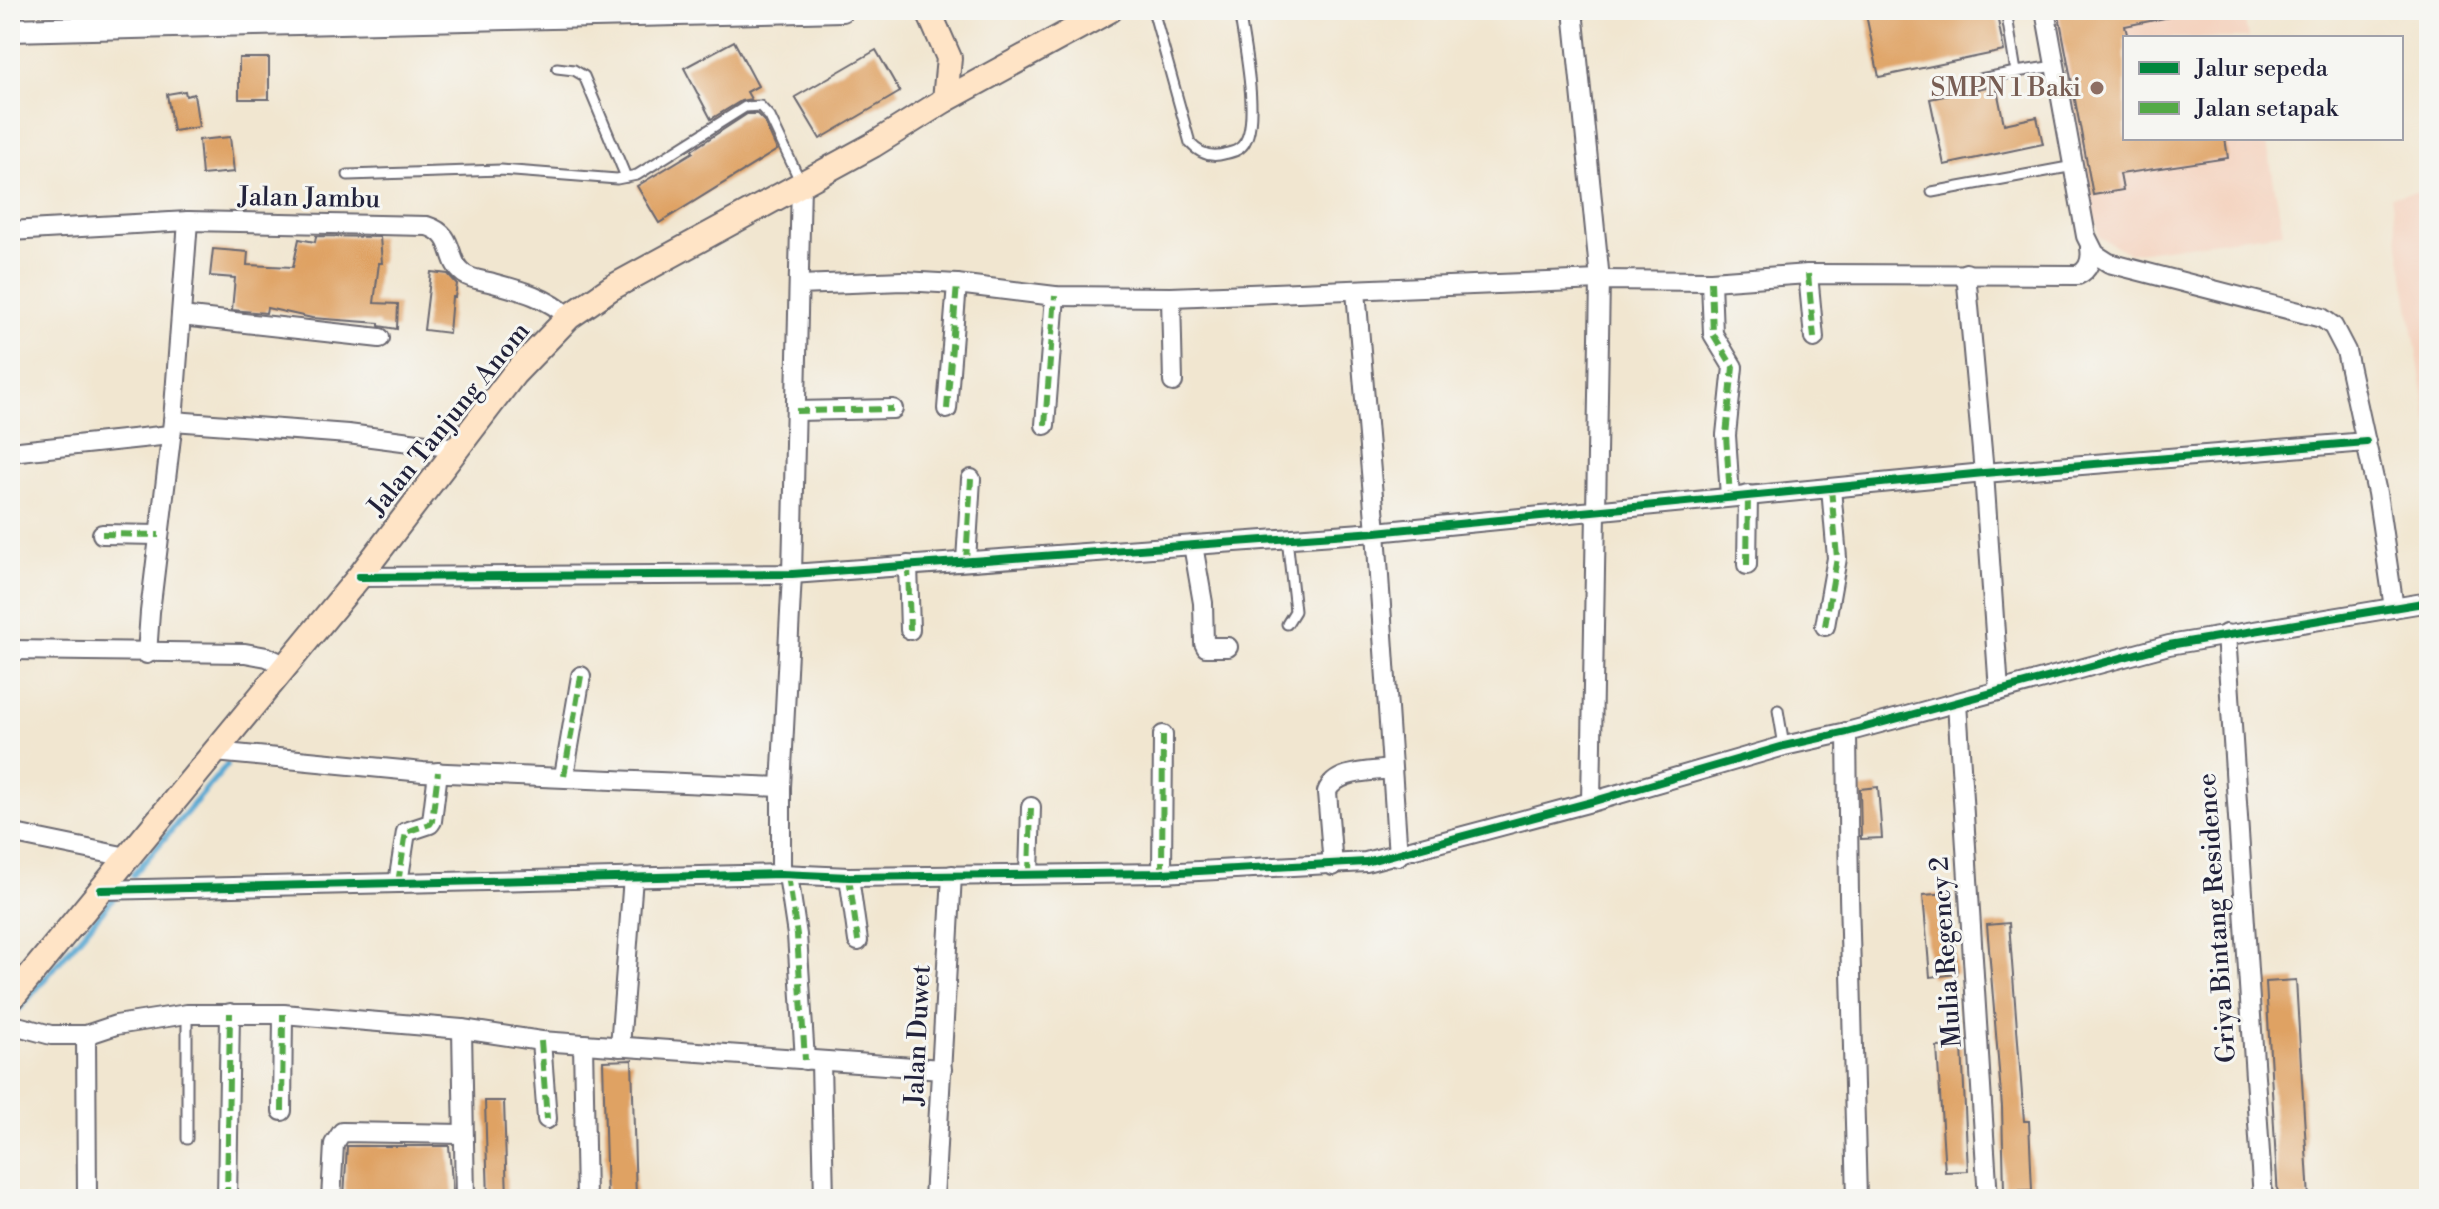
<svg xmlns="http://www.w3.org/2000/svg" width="2439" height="1209" viewBox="0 0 2439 1209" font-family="'Libre Bodoni',serif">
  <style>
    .built { fill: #f4d3bf }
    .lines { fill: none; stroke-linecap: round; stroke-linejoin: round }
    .stream { stroke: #58a8d2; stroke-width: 6 }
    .building { fill: #dfa263 }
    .service-casing { stroke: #6a676f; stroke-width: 13 }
    .minor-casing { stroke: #6a676f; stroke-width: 22 }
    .tertiary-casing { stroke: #6a676f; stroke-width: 26 }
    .secondary-casing { stroke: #6a676f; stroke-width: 28 }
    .service { stroke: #fff; stroke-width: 9 }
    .minor { stroke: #fff; stroke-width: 18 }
    .tertiary { stroke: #fff; stroke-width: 22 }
    .secondary { stroke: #ffe4c6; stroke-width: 24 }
    .quiet { stroke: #53aa46; stroke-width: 6; stroke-dasharray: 12 6; stroke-linecap: butt }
    .cycleway-casing { stroke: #f6f6f2; stroke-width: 13 }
    .cycleway { stroke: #00873e; stroke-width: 8 }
    .education-dot { fill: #8d6e63; stroke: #f6f6f2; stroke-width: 3 }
    .labels { text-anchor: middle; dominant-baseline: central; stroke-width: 6; stroke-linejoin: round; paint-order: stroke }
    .education-label { font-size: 26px; fill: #785e54; stroke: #f6f6f2; text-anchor: end }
    .street-label { font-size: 26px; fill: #22223b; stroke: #f6f6f2 }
  </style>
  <rect width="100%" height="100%" fill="#f6f6f2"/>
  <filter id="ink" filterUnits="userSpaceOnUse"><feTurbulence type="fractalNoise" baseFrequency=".0125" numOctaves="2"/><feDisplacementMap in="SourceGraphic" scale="16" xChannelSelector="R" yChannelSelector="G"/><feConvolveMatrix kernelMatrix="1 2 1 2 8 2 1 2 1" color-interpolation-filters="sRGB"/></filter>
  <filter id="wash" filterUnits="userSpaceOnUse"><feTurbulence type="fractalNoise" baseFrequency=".006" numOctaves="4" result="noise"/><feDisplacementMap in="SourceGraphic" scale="32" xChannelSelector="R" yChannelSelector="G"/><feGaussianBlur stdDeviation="1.8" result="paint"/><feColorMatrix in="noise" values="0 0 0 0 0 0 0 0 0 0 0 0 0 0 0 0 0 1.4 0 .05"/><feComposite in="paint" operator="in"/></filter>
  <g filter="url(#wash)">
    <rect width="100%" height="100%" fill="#f1e6d0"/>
    <g class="built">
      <polygon points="2054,10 2243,10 2248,38 2125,38 2125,138 2266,138 2283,232 2129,253 2099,237"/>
      <polygon points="2429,190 2429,429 2391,196"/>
    </g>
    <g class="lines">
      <g class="stream">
        <polyline points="133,875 227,765"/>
        <polyline points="20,1008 115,896"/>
      </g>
    </g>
    <g id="blocks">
      <g class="building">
        <polygon points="1865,10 1996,10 2004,51 1879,77"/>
        <polygon points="2058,10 2169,10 2170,17 2125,26 2128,38 2125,38 2125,138 2225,138 2228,158 2120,174 2123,190 2093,195"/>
        <polygon points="734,41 758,86 747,92 751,99 741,101 711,119 684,68"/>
        <polygon points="876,50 900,92 820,139 795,97"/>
        <rect x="239" y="58" width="30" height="41"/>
        <polygon points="1996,85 2004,124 2037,117 2043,144 1944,165 1930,99"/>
        <polygon points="185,91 186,96 194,94 199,127 173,131 167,94"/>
        <polygon points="747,114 757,114 764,121 777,150 659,223 637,186 693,152 692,150"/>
        <polygon points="230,137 234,172 202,175 199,140"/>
        <polygon points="316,236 380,237 382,263 379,263 374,303 398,304 397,329 379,326 379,323 312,318 267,308 266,313 232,310 235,278 210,276 213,249 248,252 247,265 293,267 299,239 315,242"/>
        <polygon points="431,272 448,274 457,284 455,297 452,297 449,333 424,330"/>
        <polygon points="1878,787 1882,838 1861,839 1860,789"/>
        <polygon points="1950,893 1957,974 1930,977 1923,895"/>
        <polygon points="2009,923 2024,1121 2029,1121 2032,1190 2004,1191 2002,1107 1987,925"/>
        <polygon points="2296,980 2309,1199 2278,1199 2266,982"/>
        <polygon points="1962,1046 1968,1171 1945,1172 1937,1047"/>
        <polygon points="632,1060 636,1199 607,1199 603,1061"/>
        <polygon points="485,1101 504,1101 507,1199 488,1199"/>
        <polygon points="347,1146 449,1146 453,1194 344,1197"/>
      </g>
    </g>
  </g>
  <g filter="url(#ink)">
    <use href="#blocks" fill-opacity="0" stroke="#6a676f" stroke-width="2"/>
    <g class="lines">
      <g class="service-casing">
        <g id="service">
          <path d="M1153 10 1190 143C1199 153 1210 158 1224 154 1232 152 1240 151 1245 142 1260 117 1243 40 1239 10"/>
          <polyline points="2006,10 2016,72 2055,66"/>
          <polyline points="557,68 574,70 584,76 626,177"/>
          <polyline points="1980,79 2016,72"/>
          <polyline points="348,175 501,170 617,179 637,175 745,107 760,106 770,117 801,183"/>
          <polyline points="1932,192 2074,166"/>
          <polyline points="1287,538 1295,611 1287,624"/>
          <polyline points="1778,710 1784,746"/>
          <polyline points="187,1139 187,1014"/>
        </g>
      </g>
      <g class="minor-casing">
        <g id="minor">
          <polyline points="1573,10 1600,280 1591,802"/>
          <polyline points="2045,10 2086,236 2095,254 2109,263 2322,318 2333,326 2346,351 2377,493 2394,608"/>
          <path d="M10 231 188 221 427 226C457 235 445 260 464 274 471 279 481 280 489 282 519 290 545 296 569 317"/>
          <polyline points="1966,273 1984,473 1999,691"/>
          <polyline points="1808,274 1814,338"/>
          <polyline points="1711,281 1713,334 1733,367 1726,435 1730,497"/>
          <path d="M799 285 903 281 957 284 1055 296 1171 297 1600 280 1711 281 1808 274 2078 275C2089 270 2092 260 2090 248"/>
          <polyline points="1356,291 1376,532 1398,856"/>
          <polyline points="1171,297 1173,382"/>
          <polyline points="181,316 380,338"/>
          <polyline points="947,409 957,284"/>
          <polyline points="796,411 893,409"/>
          <polyline points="173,421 348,434 457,448"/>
          <polyline points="1045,425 1055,296"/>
          <polyline points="10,452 170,435"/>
          <polyline points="102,534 159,535"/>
          <polyline points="1193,545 1203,603 1204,643 1206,647 1228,647"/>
          <polyline points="966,561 971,479"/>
          <polyline points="908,565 910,630"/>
          <polyline points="1747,565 1748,495"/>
          <polyline points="359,577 792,574 1376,532 1984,473 2366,442"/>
          <polyline points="1825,626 1837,558 1831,488"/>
          <polyline points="2226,634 2263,1199"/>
          <polyline points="10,650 245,653 267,657 287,666"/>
          <polyline points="147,654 150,612 173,421 188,221"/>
          <polyline points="1957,703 1988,1199"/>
          <polyline points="1847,732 1849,896 1857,1199"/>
          <polyline points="215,752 423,772 781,787"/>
          <polyline points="564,776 581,676"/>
          <polyline points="10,833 127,857"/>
          <path d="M1333 866 1327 792C1335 770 1371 772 1391 769"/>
          <polyline points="1162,873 1163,735"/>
          <polyline points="781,874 781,787 792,574 801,183"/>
          <polyline points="1029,874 1031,807"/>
          <polyline points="788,875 797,935 805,1060"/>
          <polyline points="849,877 858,941"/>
          <polyline points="398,883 406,832 430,824 432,821 438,772"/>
          <polyline points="101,890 781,874 849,877 1162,873 1366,862 1591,802 1784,746 1847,732 2169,645 2429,602"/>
          <polyline points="10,1024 51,1035 86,1035 116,1025 187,1014 283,1014 462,1029 541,1041 942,1069"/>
          <polyline points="462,1029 465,1199"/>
          <polyline points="86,1035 87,1199"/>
          <polyline points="541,1041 547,1119"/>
          <polyline points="583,1044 586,1199"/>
          <polyline points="620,1047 633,877"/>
          <polyline points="821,1062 824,1199"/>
          <polyline points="282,1111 283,1014"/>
          <polyline points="227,1199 230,1013"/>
          <polyline points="331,1199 334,1144 342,1132 463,1134"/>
          <polyline points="934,1199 952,875"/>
        </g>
      </g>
      <g class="tertiary-casing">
        <polyline id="tertiary" points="10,30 842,10"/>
      </g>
      <g class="secondary-casing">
        <g id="secondary">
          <polyline points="928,10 949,58 945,100"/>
          <polyline points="10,1000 359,577 514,374 569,317 611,288 873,145 945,100 1110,10"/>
        </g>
      </g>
      <use href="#service" class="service"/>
      <use href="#minor" class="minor"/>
      <use href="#tertiary" class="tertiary"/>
      <use href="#secondary" class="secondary"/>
      <g class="quiet">
        <polyline points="1808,274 1814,338"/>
        <polyline points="1711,281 1713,334 1733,367 1726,435 1730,497"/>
        <polyline points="947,409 957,284"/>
        <polyline points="796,411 893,409"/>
        <polyline points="1045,425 1055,296"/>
        <polyline points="102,534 159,535"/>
        <polyline points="966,561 971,479"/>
        <polyline points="908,565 910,630"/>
        <polyline points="1747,565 1748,495"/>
        <polyline points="1825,626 1837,558 1831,488"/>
        <polyline points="564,776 581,676"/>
        <polyline points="1162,873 1163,735"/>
        <polyline points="1029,874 1031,807"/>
        <polyline points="788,875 797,935 805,1060"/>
        <polyline points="849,877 858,941"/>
        <polyline points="398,883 406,832 430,824 432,821 438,772"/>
        <polyline points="541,1041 547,1119"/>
        <polyline points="282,1111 283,1014"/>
        <polyline points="227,1199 230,1013"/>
      </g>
      <g class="cycleway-casing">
        <g id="cycleway">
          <polyline points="359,577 792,574 1376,532 1984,473 2366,442"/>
          <polyline points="101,890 781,874 849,877 1162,873 1366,862 1591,802 1784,746 1847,732 2169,645 2429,602"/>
        </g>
      </g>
      <use href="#cycleway" class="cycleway"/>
    </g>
  </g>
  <circle class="education-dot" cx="2097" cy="88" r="8"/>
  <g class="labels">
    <g class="education-label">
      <text x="2081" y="88">SMPN 1 Baki</text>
    </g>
    <g class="street-label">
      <text transform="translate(309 198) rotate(1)">Jalan Jambu</text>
      <text transform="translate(449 419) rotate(-51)">Jalan Tanjung Anom</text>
      <text transform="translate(2217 918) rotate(-94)">Griya Bintang Residence</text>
      <text transform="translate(1946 952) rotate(-94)">Mulia Regency 2</text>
      <text transform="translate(918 1035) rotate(-87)">Jalan Duwet</text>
    </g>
  </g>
  <rect width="2439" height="1209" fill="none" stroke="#f6f6f2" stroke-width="40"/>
  <rect x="2123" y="36" width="280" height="104" fill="#f6f6f2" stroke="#a1a1a9" stroke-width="2"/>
  <rect x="2139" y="62" width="40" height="12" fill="#00873e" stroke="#a1a1a9" stroke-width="2"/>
  <text x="2195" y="76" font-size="24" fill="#22223b">Jalur sepeda</text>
  <rect x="2139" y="102" width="40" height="12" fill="#53aa46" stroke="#a1a1a9" stroke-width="2"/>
  <text x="2195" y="116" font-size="24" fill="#22223b">Jalan setapak</text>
</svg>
